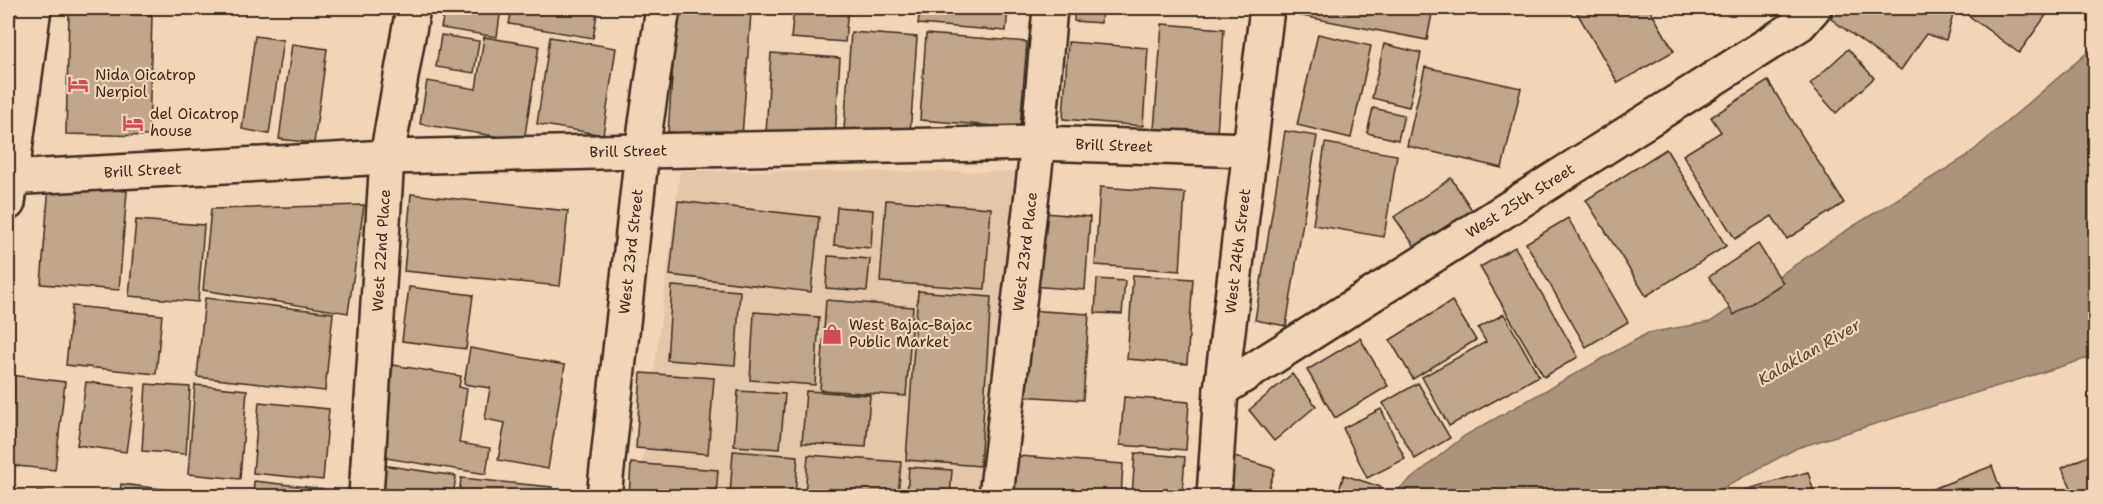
<svg xmlns="http://www.w3.org/2000/svg" width="2103" height="504" viewBox="0 0 2103 504" font-family="'Shantell Sans',sans-serif">
  <style>
    .built { fill: #e2c7ab }
    .water { fill: #ab947e; stroke: #7e6a58; stroke-width: 1.5 }
    .building { fill: #bfa68d; stroke: #3b2a1e; stroke-width: 1.5 }
    .lines { fill: none; stroke-linecap: round; stroke-linejoin: round }
    .minor-casing { stroke: #3b2a1e; stroke-width: 38 }
    .minor { stroke: #f1d5b8; stroke-width: 33 }
    .labels { text-anchor: middle; dominant-baseline: central; stroke-width: 4.5; stroke-linejoin: round; paint-order: stroke }
    .poi-label { font-size: 15px; fill: #3b2a1e; stroke: #f1d5b8; text-anchor: start }
    .street-label { font-size: 15px; fill: #3b2a1e; stroke: #f1d5b8 }
    .water-label { font-size: 16px; font-style: italic; fill: #574436; stroke: #f1d5b8 }
  </style>
  <rect width="100%" height="100%" fill="#f1d5b8"/>
  <filter id="ink" filterUnits="userSpaceOnUse"><feTurbulence type="fractalNoise" baseFrequency=".0167" numOctaves="2"/><feDisplacementMap in="SourceGraphic" scale="12" xChannelSelector="R" yChannelSelector="G"/><feConvolveMatrix kernelMatrix="1 2 1 2 8 2 1 2 1" color-interpolation-filters="sRGB"/></filter>
  <g filter="url(#ink)">
    <polygon class="built" points="680,171 1023,172 989,496 638,496"/>
    <polygon class="water" points="2095,46 2095,356 1797,448 1708,496 1390,496 1464,436 1648,333 1710,322 1844,232 1967,156"/>
    <g class="building">
      <polygon points="445,8 501,8 497,37 441,28"/>
      <polygon points="512,8 598,8 593,38 509,24"/>
      <polygon points="677,8 751,12 742,137 668,132"/>
      <polygon points="794,8 848,8 845,42 791,38"/>
      <polygon points="920,8 1008,8 1006,31 918,24"/>
      <polygon points="1074,8 1102,8 1101,23 1074,21"/>
      <polygon points="1282,8 1433,8 1427,40 1281,12"/>
      <polygon points="1582,8 1649,8 1674,51 1618,83 1576,11"/>
      <polygon points="1834,8 1955,8 1946,40 1926,34 1901,70 1831,19"/>
      <polygon points="1973,8 2038,8 2047,14 2019,53 1968,15"/>
      <polygon points="69,12 152,15 149,136 66,134"/>
      <polygon points="1162,24 1224,29 1217,134 1154,130"/>
      <polygon points="851,32 917,37 910,134 844,129"/>
      <polygon points="926,34 1027,42 1020,128 920,120"/>
      <polygon points="1318,34 1371,46 1351,138 1297,125"/>
      <polygon points="441,35 479,41 474,73 436,67"/>
      <polygon points="255,36 283,40 269,134 242,129"/>
      <polygon points="484,37 539,46 524,141 420,124 427,81 476,89"/>
      <polygon points="550,37 616,48 603,135 537,124"/>
      <polygon points="1068,42 1148,48 1143,126 1063,119"/>
      <polygon points="292,44 327,49 314,143 279,139"/>
      <polygon points="1384,44 1421,53 1409,107 1372,98"/>
      <polygon points="1848,49 1874,78 1836,113 1810,84"/>
      <polygon points="771,53 840,58 835,138 766,133"/>
      <polygon points="1425,67 1521,88 1502,168 1407,146"/>
      <polygon points="1768,81 1844,203 1787,239 1772,216 1735,239 1683,155 1721,132 1711,117"/>
      <polygon points="1373,108 1404,115 1398,140 1367,133"/>
      <polygon points="1285,131 1317,136 1286,326 1255,320"/>
      <polygon points="1325,143 1397,155 1384,237 1313,225"/>
      <polygon points="1666,149 1726,246 1646,296 1586,200"/>
      <polygon points="1451,178 1472,210 1416,248 1394,217"/>
      <polygon points="49,185 127,191 119,290 41,284"/>
      <polygon points="1100,187 1185,193 1180,271 1095,265"/>
      <polygon points="411,194 568,211 560,286 404,271"/>
      <polygon points="886,200 991,208 985,289 880,282"/>
      <polygon points="678,201 819,217 811,292 670,275"/>
      <polygon points="364,205 348,313 203,290 211,209"/>
      <polygon points="837,207 873,210 871,248 834,245"/>
      <polygon points="1034,212 1090,217 1085,290 1029,286"/>
      <polygon points="1568,218 1628,322 1586,347 1526,243"/>
      <polygon points="136,220 204,225 198,302 129,296"/>
      <polygon points="1758,244 1783,283 1734,315 1709,277"/>
      <polygon points="1515,247 1578,357 1544,377 1480,267"/>
      <polygon points="828,256 870,259 867,291 826,288"/>
      <polygon points="1133,275 1193,279 1187,364 1127,359"/>
      <polygon points="1097,279 1125,281 1122,314 1095,313"/>
      <polygon points="672,286 740,291 735,365 667,360"/>
      <polygon points="409,287 473,295 466,349 402,341"/>
      <polygon points="918,291 991,297 980,466 906,460"/>
      <polygon points="205,298 333,313 325,391 197,377"/>
      <polygon points="826,300 913,307 906,396 820,390"/>
      <polygon points="1452,301 1476,340 1413,379 1390,340"/>
      <polygon points="72,306 162,315 156,374 66,365"/>
      <polygon points="1026,310 1089,314 1083,400 1019,396"/>
      <polygon points="754,312 819,317 815,385 750,380"/>
      <polygon points="1504,314 1539,376 1449,426 1422,377 1486,342 1478,328"/>
      <polygon points="1360,338 1388,386 1335,418 1307,370"/>
      <polygon points="470,348 565,365 548,469 498,460 505,423 485,419 490,388 464,384"/>
      <polygon points="393,365 461,376 459,387 467,389 459,443 490,448 486,474 379,457"/>
      <polygon points="641,373 714,378 708,454 636,448"/>
      <polygon points="1292,374 1316,406 1274,441 1249,410"/>
      <polygon points="10,375 65,382 55,470 8,465 8,395"/>
      <polygon points="86,382 135,388 126,452 77,445"/>
      <polygon points="1418,383 1450,438 1415,459 1383,403"/>
      <polygon points="146,384 190,387 186,454 142,451"/>
      <polygon points="195,385 247,390 240,479 188,474"/>
      <polygon points="738,391 785,394 780,449 734,446"/>
      <polygon points="806,391 870,395 866,447 802,443"/>
      <polygon points="1124,397 1189,402 1186,450 1120,445"/>
      <polygon points="259,402 329,409 323,480 253,473"/>
      <polygon points="1381,409 1405,459 1367,478 1343,428"/>
      <polygon points="733,451 798,456 795,496 730,496"/>
      <polygon points="2096,452 2096,496 2075,496 2062,468"/>
      <polygon points="1135,453 1185,457 1182,496 1132,496"/>
      <polygon points="808,455 901,462 898,496 805,496"/>
      <polygon points="1006,455 1123,464 1121,496 1003,496"/>
      <polygon points="1235,457 1275,469 1266,496 1222,496"/>
      <polygon points="631,463 718,470 716,496 629,496"/>
      <polygon points="382,465 456,476 453,496 377,496"/>
      <polygon points="1992,466 2003,496 1933,496 1930,490"/>
      <polygon points="909,467 952,470 950,496 907,496"/>
      <polygon points="1808,472 1815,496 1724,496"/>
      <polygon points="1344,475 1381,487 1378,496 1337,496"/>
      <polygon points="461,478 552,487 551,496 459,496"/>
      <polygon points="254,481 324,489 323,496 253,496"/>
      <polygon points="121,484 178,491 178,496 120,496"/>
      <polygon points="37,491 81,496 36,496"/>
    </g>
    <g class="lines">
      <g class="minor-casing">
        <g id="minor">
          <path id="s1" d="M8 178 387 157 642 151 1038 143 1249 150"/>
          <polyline points="8,203 34,8"/>
          <path id="s2" d="M1221 390 1800 24 1814 8"/>
          <path id="s3" d="M366 496 387 157 413 8"/>
          <path id="s4" d="M604 496 642 151 663 8"/>
          <path id="s5" d="M996 496 1038 143 1050 8"/>
          <path id="s6" d="M1214 496 1221 390 1267 8"/>
        </g>
      </g>
      <use href="#minor" class="minor"/>
    </g>
  </g>
  <defs>
    <g id="hotel-bare" transform="scale(1.62)"><path d="M-6-4.5h1.5V1H6V5H4.5V3h-9V5H-6ZM-4 0a1.8 1.8 0 1 1 3.6 0ZM.5 0V-2.5h3Q6-2.5 6 0Z" fill="#d1495b" stroke="#f1d5b8" stroke-width="2.5" paint-order="stroke"/></g>
    <g id="shop-bare" transform="scale(1.62)"><path d="M-5-2.5h2.3a2.7 3.5 0 0 1 5.4 0H5L5.5 6h-11ZM-1.5-2.5h3a1.5 2.3 0 0 0-3 0Z" fill="#d1495b" stroke="#f1d5b8" stroke-width="2.5" paint-order="stroke"/></g>
  </defs>
  <g fill-rule="evenodd">
    <use href="#hotel-bare" x="78" y="84"/>
    <use href="#hotel-bare" x="133" y="123"/>
    <use href="#shop-bare" x="832" y="334"/>
  </g>
  <g class="labels">
    <g class="poi-label">
      <text x="95" y="75">Nida Oicatrop<tspan x="95" dy="17">Nerpiol</tspan></text>
      <text x="150" y="114">del Oicatrop<tspan x="150" dy="17">house</tspan></text>
      <text x="849" y="325">West Bajac-Bajac<tspan x="849" dy="17">Public Market</tspan></text>
    </g>
    <g class="street-label">
      <text stroke="none"><textPath href="#s1" startOffset="1107">Brill Street</textPath></text>
      <text stroke="none"><textPath href="#s1" startOffset="621">Brill Street</textPath></text>
      <text stroke="none"><textPath href="#s1" startOffset="135">Brill Street</textPath></text>
      <text stroke="none"><textPath href="#s2" startOffset="354">West 25th Street</textPath></text>
      <text stroke="none"><textPath href="#s3" startOffset="246">West 22nd Place</textPath></text>
      <text stroke="none"><textPath href="#s4" startOffset="246">West 23rd Street</textPath></text>
      <text stroke="none"><textPath href="#s5" startOffset="246">West 23rd Place</textPath></text>
      <text stroke="none"><textPath href="#s6" startOffset="246">West 24th Street</textPath></text>
    </g>
    <g class="water-label">
      <text transform="translate(1809 352) rotate(-30)">Kalaklan River</text>
    </g>
  </g>
  <rect width="2103" height="504" fill="none" stroke="#f1d5b8" stroke-width="30"/>
  <rect x="15" y="15" width="2073" height="474" fill="none" stroke="#3b2a1e" stroke-width="2" filter="url(#ink)"/>
</svg>
